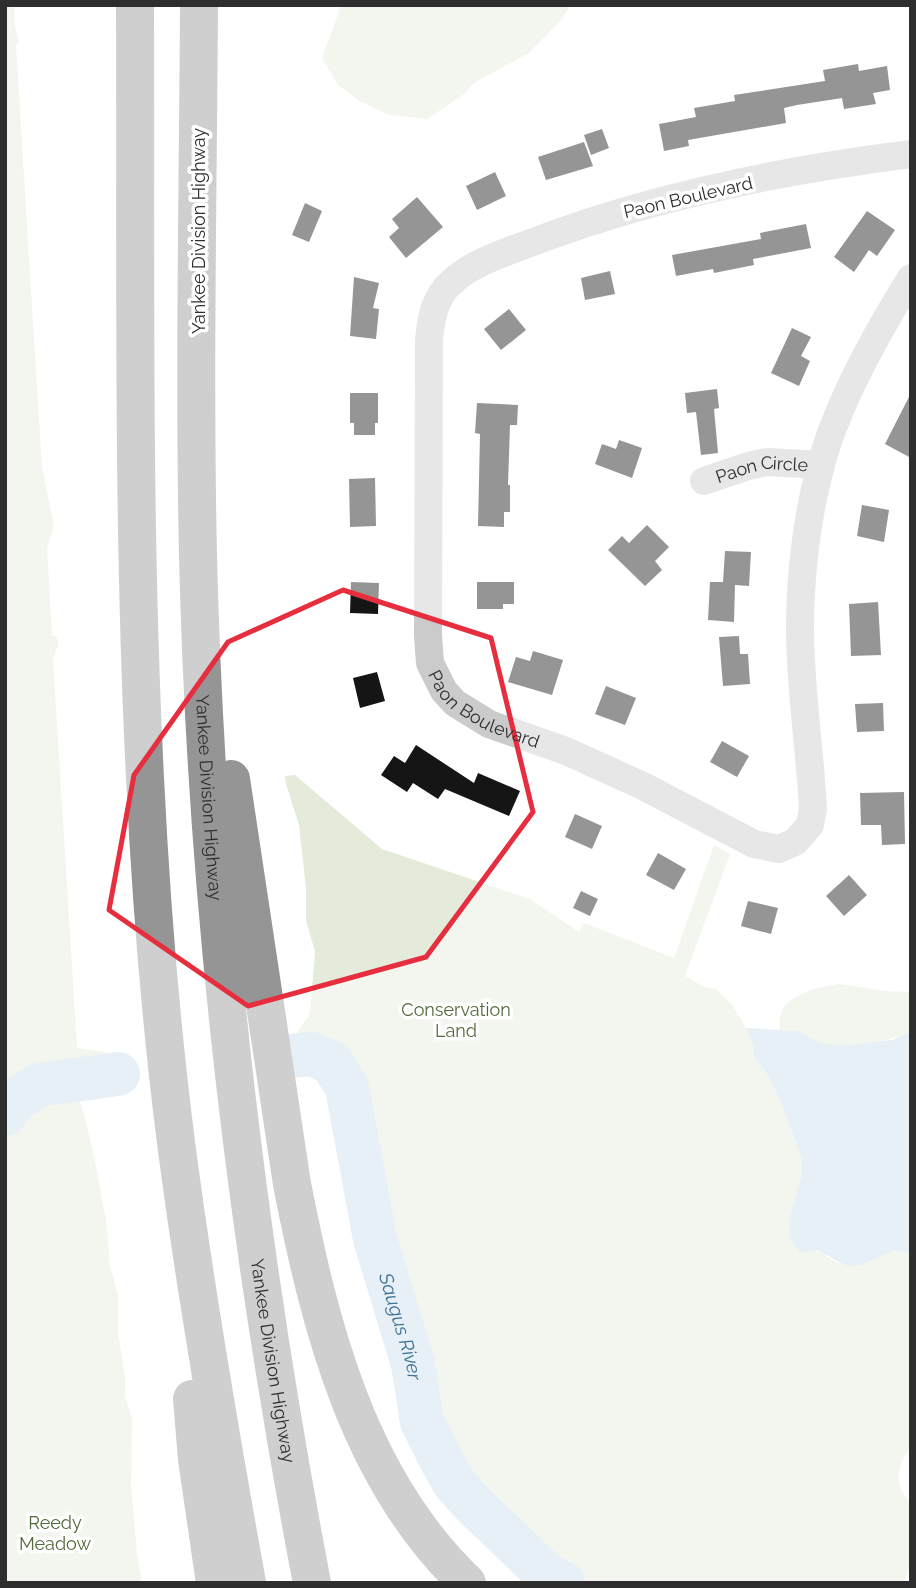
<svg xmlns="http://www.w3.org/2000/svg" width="916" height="1588" viewBox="0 0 916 1588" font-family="Raleway,sans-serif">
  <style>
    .green { fill: #e4ebdb }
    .water { fill: #c7deec }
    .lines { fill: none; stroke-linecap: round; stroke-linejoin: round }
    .river { stroke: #c7deec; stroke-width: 44 }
    .building { fill: #151515 }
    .minor { stroke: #cbcbcb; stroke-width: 28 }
    .motorway { stroke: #959595; stroke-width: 38 }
    .marked { fill: none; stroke: #e72e3f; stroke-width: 5; stroke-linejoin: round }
    .labels { text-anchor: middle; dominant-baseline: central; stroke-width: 7; stroke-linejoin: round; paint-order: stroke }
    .street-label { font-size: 18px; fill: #2e2e2e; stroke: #fff }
    .park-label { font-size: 18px; fill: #526a3b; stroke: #fff }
    .water-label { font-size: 19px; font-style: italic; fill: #3b7191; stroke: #fff }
  </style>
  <rect width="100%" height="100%" fill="#fff"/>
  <g class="green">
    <polygon points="5,5 14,5 15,27 19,40 16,46 42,467 54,526 47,548 52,635 56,636 59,643 53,659 77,1048 105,1052 110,1084 78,1097 84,1114 96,1166 106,1220 110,1266 118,1295 118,1332 125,1377 125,1396 132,1419 131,1486 137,1553 142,1583 5,1583"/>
    <polygon points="339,5 570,5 563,18 529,53 474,83 463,95 427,119 390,115 361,102 338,85 322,58 339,12"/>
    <path d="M295 775 382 849 530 899 579 932 584 923 674 958 714 845 730 854 685 976 704 987 716 989 732 1005 746 1028 754 1047V1056L769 1077 782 1105 802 1159V1175L790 1216C806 1236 830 1271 858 1265 871 1263 882 1254 894 1250L911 1254V1448C896 1464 893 1487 911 1502V1566L903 1583H555L536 1567 510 1537 470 1510 448 1472 425 1445 416 1423 357 1198 344 1143 341 1108 321 1082 311 1076 301 1073 296 1035 310 1013 315 951 306 921V889L299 825 286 784 285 776Z"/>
    <path d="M839 984 885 991 911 992V1032C889 1041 843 1052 820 1043 802 1036 801 1031 779 1030 780 1025 779 1017 781 1013 789 993 821 986 839 984Z"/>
  </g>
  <polygon class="water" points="746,1028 797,1031 820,1043 843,1046 892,1040 911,1032 911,1254 894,1250 861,1265 853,1266 844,1265 818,1250 800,1252 789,1237 790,1216 802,1175 802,1159 782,1105 769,1077 754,1056 754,1047"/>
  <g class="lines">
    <g class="river">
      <path id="s1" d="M291 1056 312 1054 332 1063 347 1088 375 1239 413 1364 422 1422 441 1460 454 1483 473 1504 547 1575 563 1583"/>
      <polyline points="5,1114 16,1100 39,1085 118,1074"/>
    </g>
  </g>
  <g class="building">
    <polygon points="858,64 859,71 887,66 890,90 873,93 876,104 844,109 842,98 797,105 784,108 786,123 688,140 689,146 664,151 659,124 696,117 694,108 735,101 734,95 825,81 823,70"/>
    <polygon points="602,129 609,148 591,155 584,135"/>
    <polygon points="584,142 593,166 546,180 538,157"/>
    <polygon points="495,172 506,196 477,210 466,186"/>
    <polygon points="417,197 443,227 406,258 389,237 399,228 392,219"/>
    <polygon points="305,203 322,211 309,242 292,235"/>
    <polygon points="867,211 895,230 877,256 869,250 854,272 834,257"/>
    <polygon points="806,224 811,248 753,259 754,265 714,273 713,269 676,276 672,255 761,239 760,233"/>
    <polygon points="610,271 615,294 585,300 581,278"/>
    <polygon points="354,277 379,283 373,308 379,309 376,339 350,336"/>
    <polygon points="509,309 526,330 501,350 484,329"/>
    <polygon points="792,328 811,337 801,356 810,361 799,386 771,373"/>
    <polygon points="717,389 719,408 714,409 718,453 701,455 696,412 687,413 685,393"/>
    <polygon points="350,393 378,393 378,423 375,423 375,435 354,435 354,423 350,423"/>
    <polygon points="911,393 911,458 885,444"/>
    <polygon points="477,403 518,405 517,425 510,425 508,485 510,485 510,512 504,512 504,527 478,526 480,434 475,433"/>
    <polygon points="619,440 642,448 632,478 595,464 602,444 616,449"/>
    <polygon points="375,478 376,526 350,527 349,479"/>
    <polygon points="862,505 889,510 884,542 857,536"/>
    <polygon points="647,525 669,547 655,561 662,570 645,586 608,550 622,536 629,543"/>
    <polygon points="725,551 751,552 749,586 735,585 734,622 708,620 710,582 723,582"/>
    <polygon points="351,582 379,583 378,614 350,613"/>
    <polygon points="477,582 514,582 514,604 503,604 503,609 477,609"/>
    <polygon points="878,602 881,655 851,656 849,604"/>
    <polygon points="739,636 740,654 748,654 750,684 723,686 719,637"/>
    <polygon points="533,651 563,660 552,695 508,682 516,657 530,661"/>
    <polygon points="377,672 385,701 360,708 353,678"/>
    <polygon points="606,686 636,698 625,725 595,714"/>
    <polygon points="883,703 884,731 857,732 855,704"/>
    <polygon points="722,741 749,756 737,777 710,762"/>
    <polygon points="416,745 474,783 478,773 520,791 509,816 445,789 438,799 413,783 407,792 381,775 394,756 405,763"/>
    <polygon points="904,792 905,844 882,845 881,825 861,825 860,793"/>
    <polygon points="575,814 602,826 592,849 565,837"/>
    <polygon points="658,853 686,869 674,890 646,875"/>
    <polygon points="849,875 867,895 844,916 826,896"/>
    <polygon points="581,891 598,899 590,916 573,908"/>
    <polygon points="748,901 778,908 771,934 741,926"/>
  </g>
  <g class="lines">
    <g class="minor">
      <path id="s2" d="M911 154C783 170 653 196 533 242 507 252 473 262 452 282 435 296 431 318 429 339L428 635 430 663 444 691 455 703 489 724 566 751 643 786 754 844 779 849 795 842 810 825 813 809C810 749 800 689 800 628 800 576 807 515 821 465 837 404 878 331 911 278"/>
      <path id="s3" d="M704 481 748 466 767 462 820 465"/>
    </g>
    <g class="motorway">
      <path d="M135 5C136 263 132 520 145 778 151 902 161 1027 177 1150 196 1295 221 1439 247 1583"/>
      <path id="s4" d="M199 5C198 188 194 372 198 555 206 900 247 1244 312 1583"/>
      <path d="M231 779 292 1184C320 1327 358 1479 467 1583"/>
      <polyline points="192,1399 197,1459 215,1583"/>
    </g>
  </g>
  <path d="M0 0H916V1588H0ZM343 590 491 638 533 812 426 957 248 1006 109 910 134 775 228 642Z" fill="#fff" fill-opacity=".55" fill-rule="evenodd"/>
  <path class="marked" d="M343 590 491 638 533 812 426 957 248 1006 109 910 134 775 228 642Z"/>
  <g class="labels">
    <g class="street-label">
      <text transform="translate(688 197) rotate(-13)">Paon Boulevard</text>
      <text transform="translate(198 231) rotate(-90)">Yankee Division Highway</text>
      <text stroke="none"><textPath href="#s3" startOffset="60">Paon Circle</textPath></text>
      <text stroke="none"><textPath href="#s2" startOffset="942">Paon Boulevard</textPath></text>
      <text stroke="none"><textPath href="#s4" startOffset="793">Yankee Division Highway</textPath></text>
      <text stroke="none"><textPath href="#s4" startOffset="1360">Yankee Division Highway</textPath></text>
    </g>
    <g class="park-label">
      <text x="456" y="1009">Conservation<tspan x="456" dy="21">Land</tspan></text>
      <text x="55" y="1522">Reedy<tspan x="55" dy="21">Meadow</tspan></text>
    </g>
    <g class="water-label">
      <text stroke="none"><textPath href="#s1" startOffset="317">Saugus River</textPath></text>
    </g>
  </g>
  <rect width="916" height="1588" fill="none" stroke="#2e2e2e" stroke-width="14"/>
</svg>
